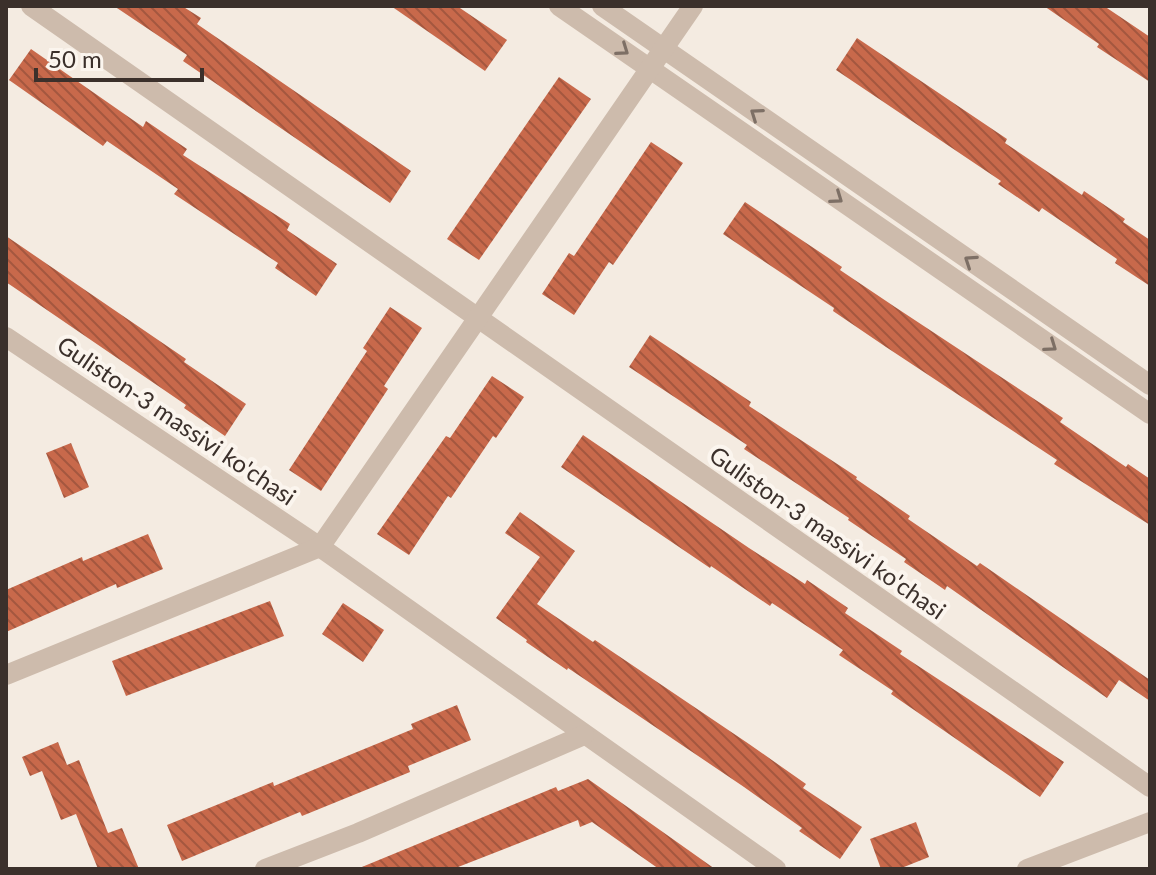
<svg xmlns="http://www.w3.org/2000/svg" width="1156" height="875" viewBox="0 0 1156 875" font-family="Lato,sans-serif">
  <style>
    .building { fill: url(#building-back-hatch) }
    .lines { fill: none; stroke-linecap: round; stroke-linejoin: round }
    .minor { stroke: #cdbbac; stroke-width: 20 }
    .oneway { stroke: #7d6f65 }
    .labels { text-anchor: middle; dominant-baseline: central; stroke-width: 8; stroke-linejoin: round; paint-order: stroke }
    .street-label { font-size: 24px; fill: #3b302b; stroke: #fbf5ee }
  </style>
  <defs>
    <pattern id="building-back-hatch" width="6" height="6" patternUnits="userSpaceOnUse" patternTransform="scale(2)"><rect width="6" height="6" fill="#c8694b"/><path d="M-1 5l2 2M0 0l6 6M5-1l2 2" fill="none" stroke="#a4573f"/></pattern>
  </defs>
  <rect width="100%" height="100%" fill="#f4ebe1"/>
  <g class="building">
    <polygon points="114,6 182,6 201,18 197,24 411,171 390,203 183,61 187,55"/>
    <polygon points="391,6 457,6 507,40 485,71"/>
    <polygon points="1044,6 1104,6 1150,37 1150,82 1097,47 1099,44"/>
    <polygon points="857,38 1007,139 1005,143 1082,195 1084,191 1125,219 1123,222 1150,240 1150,286 1115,263 1117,259 1042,208 1039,212 998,184 1001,181 836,70"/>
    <polygon points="31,49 143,127 146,121 187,149 183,155 290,224 287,230 337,264 316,296 275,268 278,263 174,194 178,189 107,141 103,146 9,80"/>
    <polygon points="559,77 591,99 479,260 447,239"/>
    <polygon points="651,142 683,163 613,265 609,262 574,315 542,294 569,253 574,256"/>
    <polygon points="745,202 842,267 840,270 895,307 1063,418 1060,422 1126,467 1128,464 1150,479 1150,525 1054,464 1057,460 886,347 833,311 834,308 723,234"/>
    <polygon points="6,236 186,359 184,362 246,404 225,436 184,408 186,405 6,282"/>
    <polygon points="390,307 422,328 384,386 388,389 321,491 289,470 367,351 363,348"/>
    <polygon points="650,335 751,402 749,406 857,477 856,479 910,516 908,519 977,566 980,563 1150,680 1150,701 1119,680 1107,698 947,586 945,590 904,562 906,559 848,520 849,518 744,449 747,445 629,367"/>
    <polygon points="492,376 524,397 496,438 493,436 451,498 448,496 409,555 377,534 446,436 450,438"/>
    <polygon points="583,435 749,548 805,584 807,580 848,608 845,613 902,651 900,654 1064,762 1040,797 891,694 893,691 839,655 843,650 772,603 770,606 711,566 710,568 561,467"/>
    <polygon points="71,443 89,487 64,498 46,453"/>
    <polygon points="520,512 575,551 537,604 593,642 595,640 749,744 806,784 803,788 862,827 840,859 799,831 802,828 744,787 568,668 567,670 526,642 527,640 496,618 540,557 505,533"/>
    <polygon points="148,534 163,569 117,588 116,584 6,632 6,590 82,557 83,561"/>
    <polygon points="270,601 284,636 126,696 112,661"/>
    <polygon points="343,603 384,630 363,662 322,634"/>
    <polygon points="457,705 471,740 408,766 410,772 302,816 300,812 182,861 167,825 273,782 274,786 413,729 411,724"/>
    <polygon points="58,742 67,765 79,760 108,833 122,828 139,869 98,869 76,814 61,820 42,771 30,776 22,757"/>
    <polygon points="588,779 715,869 659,869 592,822 580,827 578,820 453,869 357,869 556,787 558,791"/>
    <polygon points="916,822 929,857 899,869 881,869 870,839"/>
  </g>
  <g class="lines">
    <g class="minor">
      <polyline points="31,6 1150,787"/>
      <polyline points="559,6 1150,414"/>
      <polyline points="602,6 1150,385"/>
      <polyline points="6,337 320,547 776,869"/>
      <polyline points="6,675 320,547 693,6"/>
      <polyline points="265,869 358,833 584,735"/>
      <polyline points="1027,869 1150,822"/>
    </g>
  </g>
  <defs><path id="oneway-chevron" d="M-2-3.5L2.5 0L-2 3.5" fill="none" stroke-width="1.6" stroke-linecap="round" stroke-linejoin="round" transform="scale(2)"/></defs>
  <g class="oneway">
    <use href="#oneway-chevron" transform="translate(623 50) rotate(35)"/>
    <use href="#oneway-chevron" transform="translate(756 114) rotate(-145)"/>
    <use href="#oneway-chevron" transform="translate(837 198) rotate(35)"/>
    <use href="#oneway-chevron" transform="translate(970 261) rotate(-146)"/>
    <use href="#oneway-chevron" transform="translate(1051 346) rotate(35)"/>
  </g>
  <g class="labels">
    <g class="street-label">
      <text transform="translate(177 420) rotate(34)">Guliston-3 massivi ko'chasi</text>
      <text transform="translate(828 532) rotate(35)">Guliston-3 massivi ko'chasi</text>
    </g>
  </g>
  <rect width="1156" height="875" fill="none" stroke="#3b302b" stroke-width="16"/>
  <path d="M36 68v12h166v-12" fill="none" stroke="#3b302b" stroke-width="4"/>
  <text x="48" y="68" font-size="24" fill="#3b302b" stroke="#fbf5ee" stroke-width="6" paint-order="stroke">50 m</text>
</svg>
